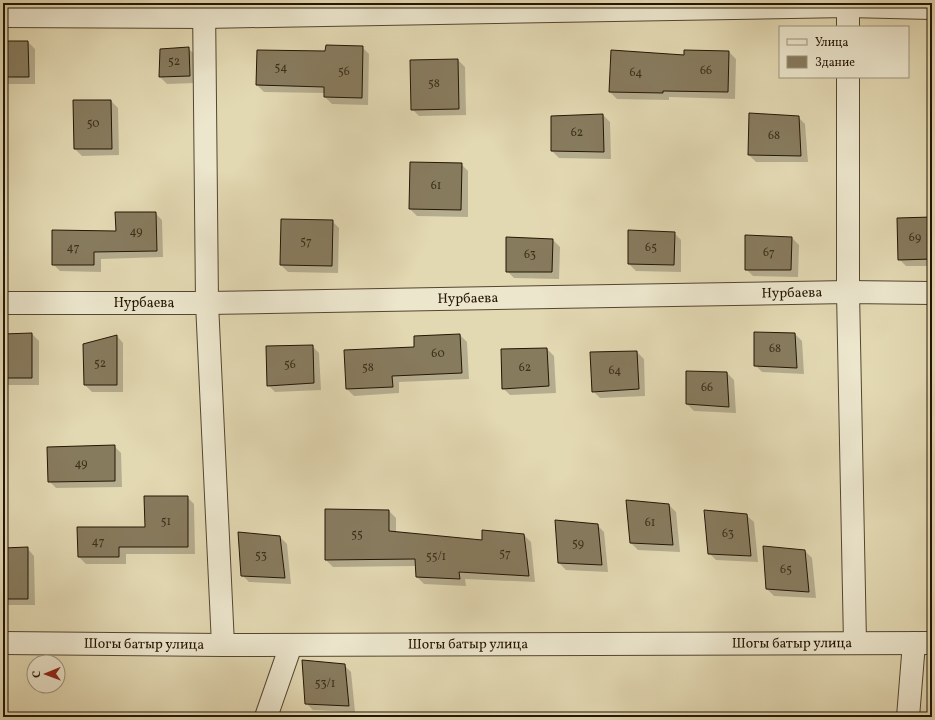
<svg xmlns="http://www.w3.org/2000/svg" width="935" height="720" viewBox="0 0 935 720" font-family="Vollkorn,serif">
  <style>
    .shadow { fill: #0003 }
    .building { fill: #877b5e; stroke: #251604 }
    .lines { fill: none; stroke-linecap: round; stroke-linejoin: round }
    .minor-casing { stroke: #544630; stroke-width: 24 }
    .minor { stroke: #ece6cd; stroke-width: 22 }
    .labels { text-anchor: middle; dominant-baseline: central; stroke-width: 4; stroke-linejoin: round; paint-order: stroke }
    .number-label { font-size: 12px; fill: #3e2f1a }
    .street-label { font-size: 14px; fill: #251604; stroke: #ece6cd }
  </style>
  <rect width="100%" height="100%" fill="#e2d8b2"/>
  <filter id="stains"><feTurbulence type="fractalNoise" baseFrequency=".005" numOctaves="4"/><feColorMatrix values="0 0 0 0 .2 0 0 0 0 .09 0 0 0 0 .02 0 0 0 .5 -.17"/></filter>
  <radialGradient id="worn" r=".72"><stop offset=".6" stop-color="#630" stop-opacity="0"/><stop offset="1" stop-color="#630" stop-opacity=".3"/></radialGradient>
  <g class="shadow">
    <polygon points="3,42 28,42 35,49 35,84 3,84"/>
    <polygon points="362,47 369,54 368,105 332,104 325,97 325,93 264,92 257,85 326,52"/>
    <polygon points="188,48 195,55 196,83 167,84 160,77"/>
    <polygon points="612,51 685,56 729,52 736,59 735,99 669,97 669,100 617,99 610,92"/>
    <polygon points="458,60 465,67 466,115 419,116 412,109"/>
    <polygon points="74,101 111,101 118,108 119,155 82,156 75,149"/>
    <polygon points="603,115 610,122 611,159 559,158 552,151"/>
    <polygon points="798,117 805,124 808,162 756,162 749,155"/>
    <polygon points="461,164 468,171 468,217 417,216 410,209"/>
    <polygon points="155,213 162,220 163,257 101,259 101,272 60,271 53,264"/>
    <polygon points="932,218 932,266 906,266 899,259"/>
    <polygon points="332,221 339,228 338,273 288,272 281,265"/>
    <polygon points="674,233 681,240 681,272 636,271 629,264"/>
    <polygon points="792,238 799,245 798,277 753,276 746,269"/>
    <polygon points="553,240 560,247 559,279 514,278 507,271"/>
    <polygon points="32,334 39,341 39,385 3,385 3,335"/>
    <polygon points="795,334 802,341 804,374 762,372 755,365"/>
    <polygon points="460,335 467,342 469,379 399,382 399,393 354,396 347,389"/>
    <polygon points="117,336 123,343 123,392 92,392 85,385"/>
    <polygon points="312,346 319,353 321,390 275,392 268,385"/>
    <polygon points="547,349 554,356 556,393 510,395 503,388"/>
    <polygon points="637,352 644,359 645,396 600,398 593,391"/>
    <polygon points="687,372 727,373 734,380 736,413 694,411 687,404"/>
    <polygon points="114,446 121,453 122,487 56,488 49,481"/>
    <polygon points="187,497 194,504 195,554 126,554 126,564 86,564 79,557 78,528 146,528"/>
    <polygon points="669,505 676,512 680,552 638,550 631,543"/>
    <polygon points="389,511 396,518 396,533 483,541 524,535 531,542 535,582 465,579 466,586 424,584 417,577 416,566 333,567 326,560"/>
    <polygon points="746,515 754,522 758,562 716,560 709,553"/>
    <polygon points="597,525 604,532 608,572 566,570 559,563"/>
    <polygon points="280,537 287,544 291,584 249,582 242,575"/>
    <polygon points="27,548 34,556 35,605 3,605 3,549"/>
    <polygon points="805,551 812,558 816,598 774,596 767,589"/>
    <polygon points="344,665 351,672 355,712 313,710 306,703"/>
  </g>
  <g class="building">
    <polygon points="3,41 28,41 29,77 3,77"/>
    <polygon points="326,45 363,46 362,98 324,97 324,87 256,85 257,50 325,51"/>
    <polygon points="189,47 190,76 159,77 160,49"/>
    <polygon points="611,50 684,55 684,50 729,51 728,92 663,91 663,93 609,92"/>
    <polygon points="458,59 459,109 411,110 410,60"/>
    <polygon points="73,100 111,100 112,149 74,149"/>
    <polygon points="749,113 799,116 801,156 748,155"/>
    <polygon points="603,114 604,152 551,151 551,116"/>
    <polygon points="410,162 462,163 461,210 409,209"/>
    <polygon points="115,212 156,212 157,251 94,252 94,265 52,265 52,230 116,231"/>
    <polygon points="932,217 932,259 898,260 897,218"/>
    <polygon points="281,219 333,220 332,266 280,265"/>
    <polygon points="628,230 675,232 674,265 628,264"/>
    <polygon points="745,235 792,237 791,270 745,270"/>
    <polygon points="506,237 553,239 552,272 506,272"/>
    <polygon points="754,332 795,333 797,368 754,366"/>
    <polygon points="32,333 32,378 3,378 3,334"/>
    <polygon points="460,334 462,373 392,376 393,387 346,389 344,350 414,347 414,336"/>
    <polygon points="117,335 117,385 84,385 83,344"/>
    <polygon points="313,345 314,383 267,386 266,346"/>
    <polygon points="547,348 549,386 502,389 501,349"/>
    <polygon points="637,351 639,389 592,392 590,352"/>
    <polygon points="686,371 727,372 729,407 686,404"/>
    <polygon points="115,445 115,481 48,482 47,447"/>
    <polygon points="144,496 188,496 188,547 119,547 119,557 78,557 77,527 145,527"/>
    <polygon points="626,500 669,504 673,545 630,543"/>
    <polygon points="325,509 389,510 389,531 482,540 482,530 524,534 529,576 459,572 460,579 416,577 415,559 325,560"/>
    <polygon points="704,510 747,514 751,556 708,554"/>
    <polygon points="555,520 598,524 602,565 558,563"/>
    <polygon points="238,532 280,536 285,578 241,576"/>
    <polygon points="763,546 805,550 809,592 766,589"/>
    <polygon points="28,547 28,599 3,599 3,548"/>
    <polygon points="302,660 345,664 349,706 305,704"/>
  </g>
  <g class="lines">
    <g class="minor-casing">
      <g id="minor">
        <polyline points="204,3 207,303 223,645"/>
        <polyline points="848,3 848,27"/>
        <polyline points="3,16 204,17 848,6 932,8"/>
        <polyline points="848,77 848,292 855,643"/>
        <path id="s1" d="M3 303H207L848 292 932 293"/>
        <path id="s2" d="M3 643 223 645 932 643"/>
        <polyline points="266,717 291,645"/>
        <polyline points="908,717 914,643"/>
      </g>
    </g>
    <use href="#minor" class="minor"/>
  </g>
  <g class="labels">
    <g class="number-label">
      <text x="174" y="62">52</text>
      <text x="281" y="68">54</text>
      <text x="706" y="71">66</text>
      <text x="344" y="72">56</text>
      <text x="636" y="73">64</text>
      <text x="434" y="84">58</text>
      <text x="93" y="124">50</text>
      <text x="577" y="133">62</text>
      <text x="774" y="136">68</text>
      <text x="436" y="186">61</text>
      <text x="136" y="232">49</text>
      <text x="915" y="238">69</text>
      <text x="306" y="242">57</text>
      <text x="73" y="248">47</text>
      <text x="651" y="248">65</text>
      <text x="769" y="253">67</text>
      <text x="530" y="255">63</text>
      <text x="775" y="349">68</text>
      <text x="438" y="354">60</text>
      <text x="100" y="364">52</text>
      <text x="290" y="365">56</text>
      <text x="368" y="368">58</text>
      <text x="525" y="368">62</text>
      <text x="615" y="371">64</text>
      <text x="707" y="388">66</text>
      <text x="81" y="464">49</text>
      <text x="166" y="522">51</text>
      <text x="650" y="523">61</text>
      <text x="728" y="534">63</text>
      <text x="357" y="535">55</text>
      <text x="98" y="542">47</text>
      <text x="578" y="544">59</text>
      <text x="505" y="554">57</text>
      <text x="261" y="556">53</text>
      <text x="436" y="557">55/1</text>
      <text x="786" y="570">65</text>
      <text x="325" y="684">53/1</text>
    </g>
    <g class="street-label">
      <text stroke="none"><textPath href="#s1" startOffset="789">Нурбаева</textPath></text>
      <text stroke="none"><textPath href="#s1" startOffset="465">Нурбаева</textPath></text>
      <text stroke="none"><textPath href="#s1" startOffset="141">Нурбаева</textPath></text>
      <text stroke="none"><textPath href="#s2" startOffset="789">Шогы батыр улица</textPath></text>
      <text stroke="none"><textPath href="#s2" startOffset="141">Шогы батыр улица</textPath></text>
      <text stroke="none"><textPath href="#s2" startOffset="465">Шогы батыр улица</textPath></text>
    </g>
  </g>
  <rect width="935" height="720" fill="none" stroke="#e2d8b2" stroke-width="16"/>
  <rect x="4" y="4" width="927" height="712" fill="none" stroke="#251604" stroke-width="2"/>
  <rect x="8" y="8" width="919" height="704" fill="none" stroke="#251604"/>
  <rect x="779" y="26" width="130" height="52" fill="#ece6cd" stroke="#9c937d"/>
  <rect x="787" y="39" width="20" height="6" fill="#ece6cd" stroke="#9c937d"/>
  <text x="815" y="46" font-size="12" fill="#251604">Улица</text>
  <rect x="787" y="56" width="20" height="12" fill="#877b5e" stroke="#9c937d"/>
  <text x="815" y="66" font-size="12" fill="#251604">Здание</text>
  <g transform="translate(46 674) rotate(269)"><circle r="19" fill="#ece6cd" stroke="#9c937d"/>
  <path d="M0-3L7 15L0 10L-7 15Z" fill="#8f2418"/>
  <text y="-6" font-size="11" font-weight="bold" text-anchor="middle" fill="#251604">С</text>
  </g>
  <rect width="100%" height="100%" filter="url(#stains)"/>
  <rect width="100%" height="100%" fill="url(#worn)"/>
</svg>
